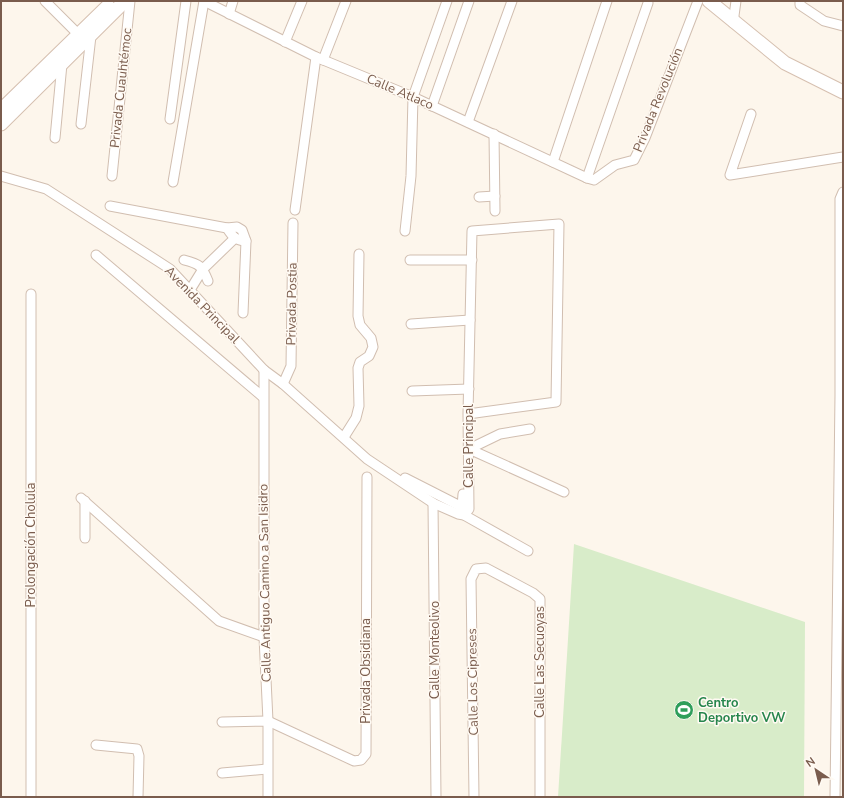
<svg xmlns="http://www.w3.org/2000/svg" width="844" height="798" viewBox="0 0 844 798" font-family="'Nunito Sans',sans-serif">
  <style>
    .green { fill: #d8ecc9 }
    .lines { fill: none; stroke-linecap: round; stroke-linejoin: round }
    .street-casing { stroke: #d1beb0; stroke-width: 11 }
    .secondary-casing { stroke: #d6c0b0; stroke-width: 15 }
    .street { stroke: #fff; stroke-width: 9 }
    .secondary { stroke: #fff; stroke-width: 13 }
    .labels { text-anchor: middle; dominant-baseline: central; stroke-width: 3; stroke-linejoin: round; paint-order: stroke }
    .street-label { font-size: 13px; fill: #7a5c4d; stroke: #fffaf3 }
    .leisure-label { font-size: 13px; font-weight: bold; fill: #27864d; stroke: #fffaf3; text-anchor: start }
  </style>
  <rect width="100%" height="100%" fill="#fdf6ec"/>
  <polygon class="green" points="574,544 805,622 804,797 558,797"/>
  <g class="lines">
    <g class="street-casing">
      <g id="street">
        <polyline points="45,1 78,34"/>
        <polyline points="204,1 316,57 413,97 587,178 594,180 615,165 634,160 645,138 698,1"/>
        <polyline points="800,1 800,5 824,21 843,26"/>
        <polyline points="229,14 233,1"/>
        <polyline points="733,23 736,1"/>
        <polyline points="285,42 302,1"/>
        <polyline points="323,60 346,1"/>
        <polyline points="432,106 469,1"/>
        <polyline points="751,114 730,175 843,157"/>
        <polyline points="170,119 186,1"/>
        <polyline points="468,122 512,1"/>
        <polyline points="81,124 91,36"/>
        <polyline points="494,134 495,211"/>
        <polyline points="55,138 62,64"/>
        <polyline points="553,162 607,1"/>
        <polyline points="1,176 46,189 170,269 264,370 283,384 367,459 433,503 458,514 464,515 528,551"/>
        <polyline points="112,176 130,1"/>
        <polyline points="587,178 648,3"/>
        <polyline points="173,182 204,1"/>
        <polyline points="479,197 495,196"/>
        <polyline points="110,206 227,228"/>
        <polyline points="295,210 316,57"/>
        <path d="M237 227 242 230 246 241C236 241 232 236 227 228Z"/>
        <polyline points="405,231 411,176 413,97 447,1"/>
        <polyline points="96,255 263,397"/>
        <path d="M184 260C200 264 202 266 208 281"/>
        <polyline points="410,260 472,260"/>
        <polyline points="190,290 203,269 235,238"/>
        <polyline points="31,294 31,797"/>
        <polyline points="243,313 246,241"/>
        <polyline points="411,324 470,320"/>
        <polyline points="264,370 264,637 268,721 268,797"/>
        <polyline points="283,384 291,366 293,223"/>
        <polyline points="412,391 469,389"/>
        <polyline points="344,437 356,418 359,406 358,368 360,362 369,356 373,347 371,338 360,325 358,316 359,254"/>
        <polyline points="469,449 500,434 530,429"/>
        <polyline points="480,454 469,449 564,492"/>
        <polyline points="405,478 462,507 463,494"/>
        <polyline points="81,498 219,621 264,637"/>
        <polyline points="433,503 436,797"/>
        <polyline points="464,515 469,509 468,414 472,231 559,224 556,402 468,414"/>
        <polyline points="85,538 85,501"/>
        <polyline points="222,722 268,721 354,761 361,760 366,754 367,477"/>
        <polyline points="96,745 137,749 139,756 138,797"/>
        <polyline points="222,773 267,769"/>
        <polyline points="474,797 471,579 476,569 486,568 533,593 540,599 540,797"/>
        <polyline points="835,797 840,395 840,199 843,192"/>
      </g>
    </g>
    <g class="secondary-casing">
      <g id="secondary">
        <polyline points="709,1 785,63 843,92"/>
        <polyline points="1,110 108,6"/>
        <polyline points="1,124 125,1"/>
      </g>
    </g>
    <use href="#street" class="street"/>
    <use href="#secondary" class="secondary"/>
  </g>
  <defs>
    <g id="stadium-disc" transform="scale(1)"><circle r="9.5" fill="#2e9e5b" stroke="#fffaf3"/><path d="M0-5a6.5 5 0 1 0 0 10a6.5 5 0 1 0 0-10ZM-3.5-1.8h7v3.6h-7Z" fill="#fff"/></g>
  </defs>
  <g fill-rule="evenodd">
    <use href="#stadium-disc" x="684" y="710"/>
  </g>
  <g class="labels">
    <g class="street-label">
      <text transform="translate(121 88) rotate(-84)">Privada Cuauhtémoc</text>
      <text transform="translate(400 92) rotate(23)">Calle Atlaco</text>
      <text transform="translate(658 100) rotate(-68)">Privada Revolución</text>
      <text transform="translate(292 304) rotate(-89)">Privada Postia</text>
      <text transform="translate(202 305) rotate(46)">Avenida Principal</text>
      <text transform="translate(469 446) rotate(-90)">Calle Principal</text>
      <text transform="translate(31 545) rotate(-90)">Prolongación Cholula</text>
      <text transform="translate(265 583) rotate(-91)">Calle Antiguo Camino a San Isidro</text>
      <text transform="translate(435 650) rotate(-90)">Calle Monteolivo</text>
      <text transform="translate(540 662) rotate(-90)">Calle Las Secuoyas</text>
      <text transform="translate(366 671) rotate(-90)">Privada Obsidiana</text>
      <text transform="translate(473 682) rotate(-91)">Calle Los Cipreses</text>
    </g>
    <g class="leisure-label">
      <text x="698" y="703">Centro<tspan x="698" dy="15">Deportivo VW</tspan></text>
    </g>
  </g>
  <rect width="844" height="798" fill="none" stroke="#7a5c4d" stroke-width="4"/>
  <g transform="translate(816 770) rotate(325)" stroke="#fffaf3" stroke-width="3" paint-order="stroke">
  <path d="M0-3L7 15L0 10L-7 15Z" fill="#7a5c4d"/>
  <text y="-6" font-size="11" font-weight="bold" text-anchor="middle" fill="#7a5c4d">N</text>
  </g>
</svg>
